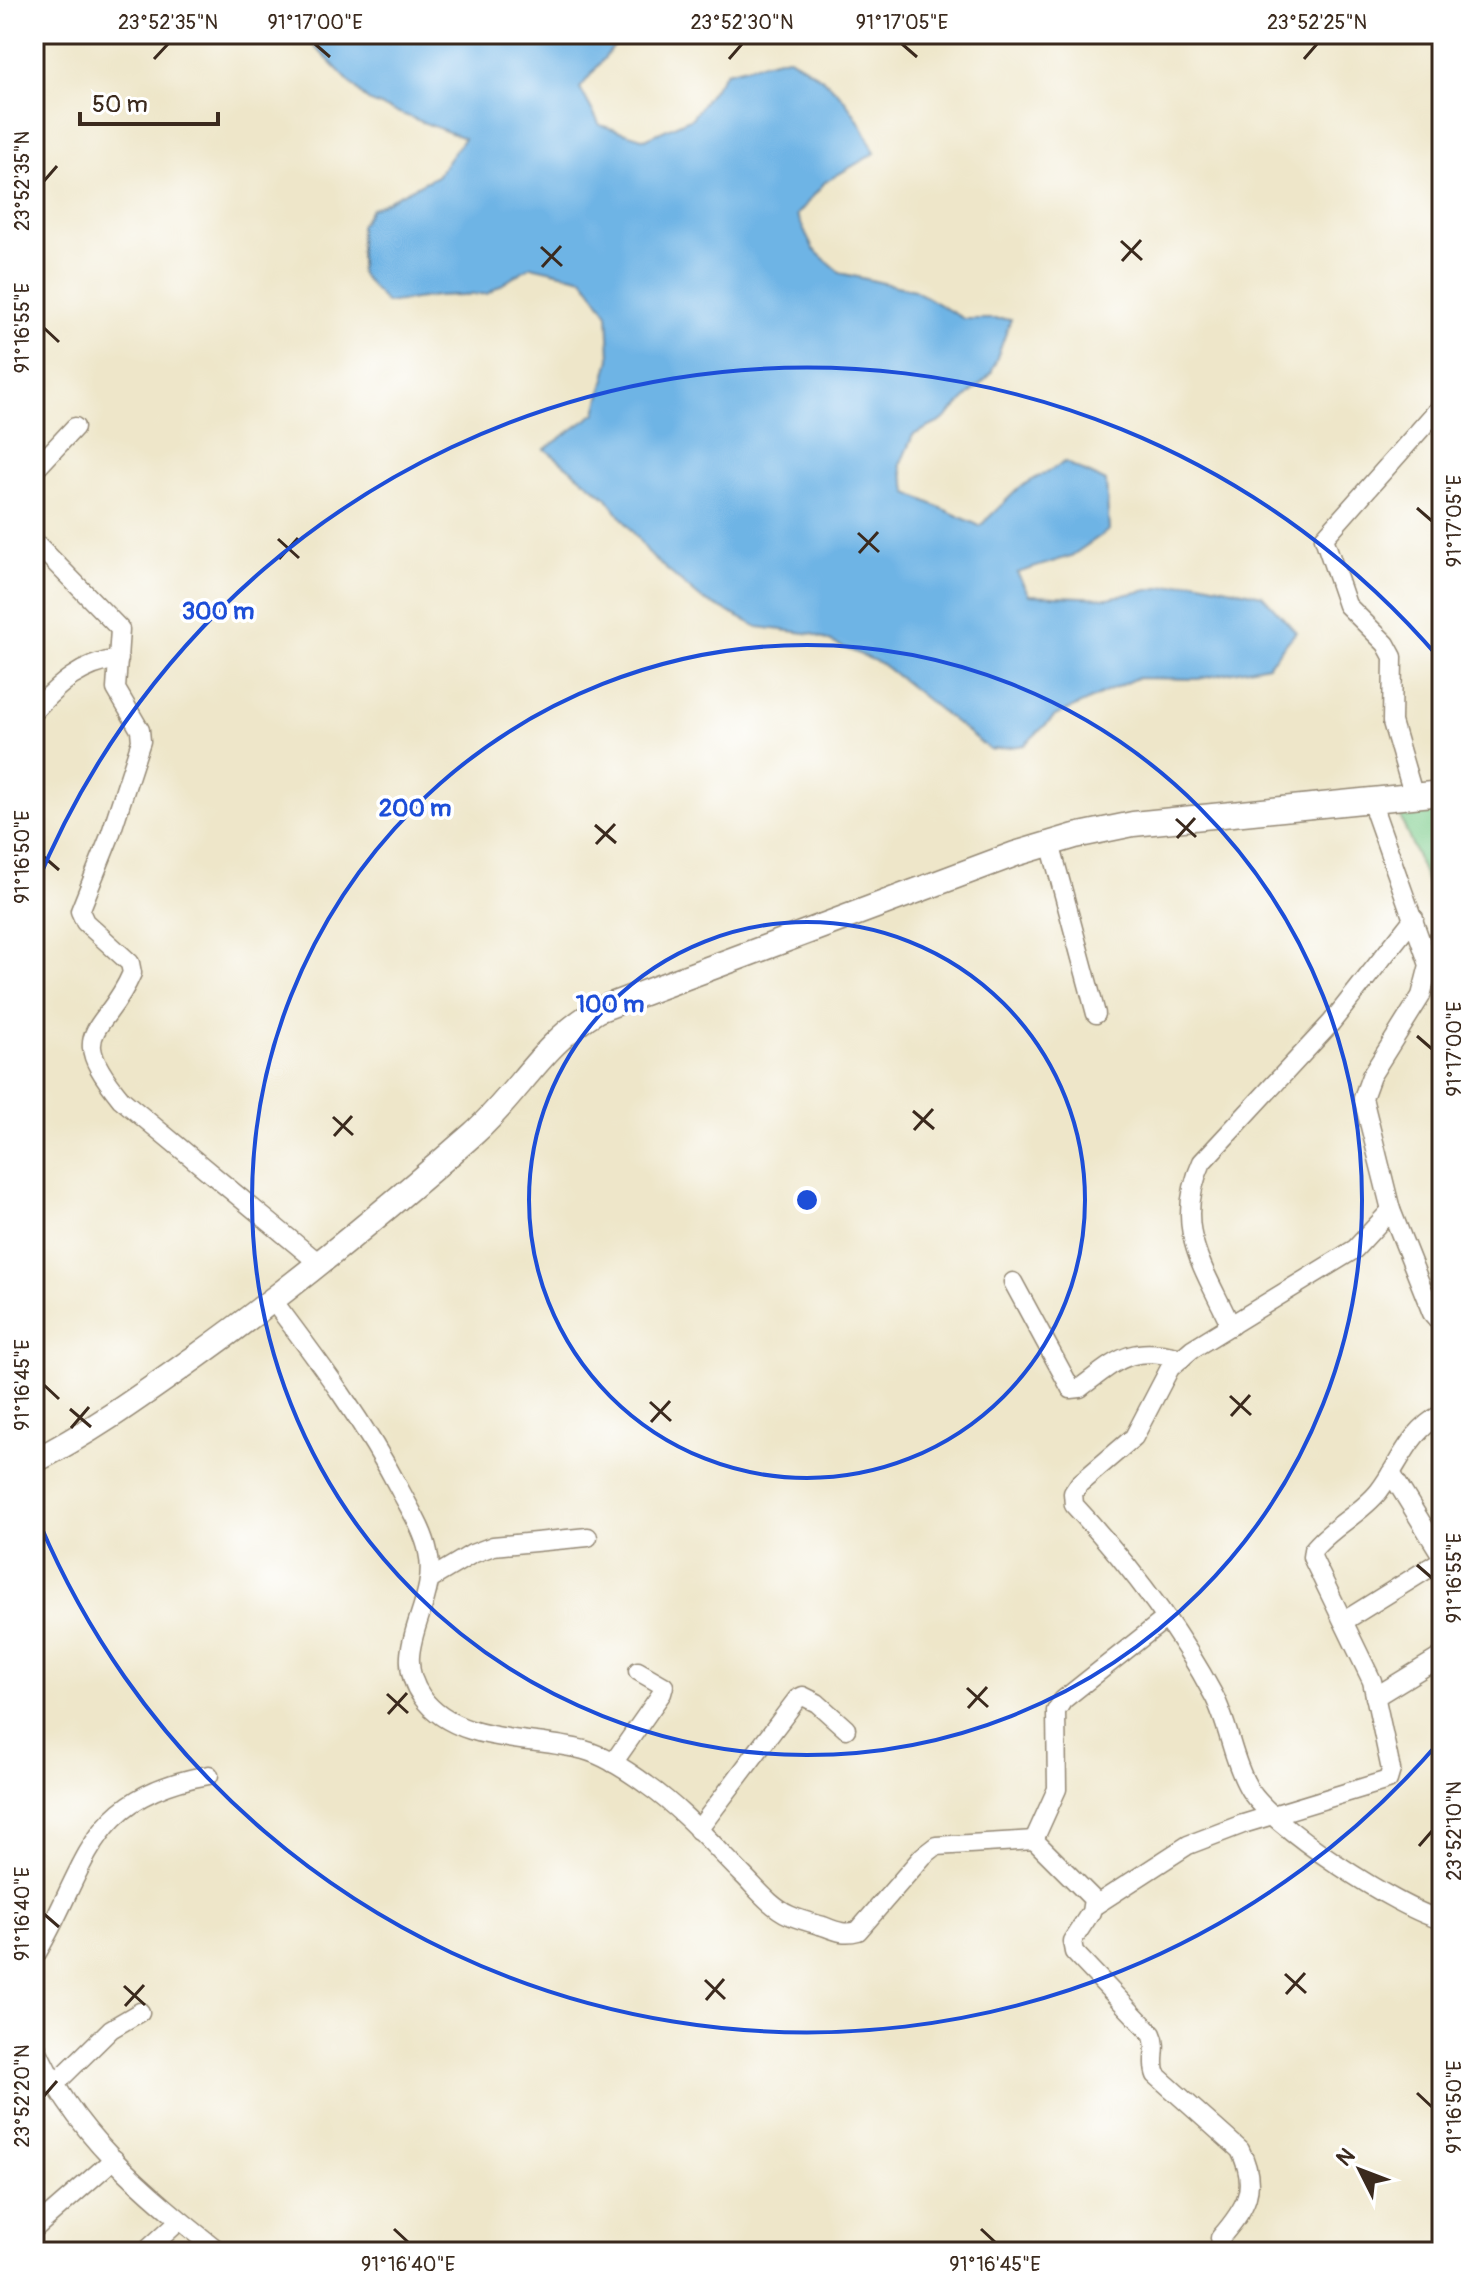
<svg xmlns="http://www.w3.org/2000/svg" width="1476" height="2286" viewBox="0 0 1476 2286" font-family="Pangolin,sans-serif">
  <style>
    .green { fill: #7fcd8d; stroke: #5d7c56; stroke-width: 2 }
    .water { fill: #6eb4e5; stroke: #546f82; stroke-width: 2 }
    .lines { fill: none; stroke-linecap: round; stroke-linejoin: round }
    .minor-casing { stroke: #948874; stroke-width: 21 }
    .tertiary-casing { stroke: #948874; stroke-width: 27 }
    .minor { stroke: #fff; stroke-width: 18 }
    .tertiary { stroke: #fff; stroke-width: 24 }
    .ticks { fill: none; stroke: #3b2a1e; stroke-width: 3 }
    .ring { fill: none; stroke: #1d4ed8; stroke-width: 4 }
    .centre { fill: #1d4ed8; stroke: #fff; stroke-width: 4 }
    .ring-label { font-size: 24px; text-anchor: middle; font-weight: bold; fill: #1d4ed8; stroke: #fff; stroke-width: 7; stroke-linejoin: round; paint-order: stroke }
    .neatline { fill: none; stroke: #3b2a1e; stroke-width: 3 }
    .ticks-label { font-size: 20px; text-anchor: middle; fill: #3b2a1e }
  </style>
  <rect width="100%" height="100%" fill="#fff"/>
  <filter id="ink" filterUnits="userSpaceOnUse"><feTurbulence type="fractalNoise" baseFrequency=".0125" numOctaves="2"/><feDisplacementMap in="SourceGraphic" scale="16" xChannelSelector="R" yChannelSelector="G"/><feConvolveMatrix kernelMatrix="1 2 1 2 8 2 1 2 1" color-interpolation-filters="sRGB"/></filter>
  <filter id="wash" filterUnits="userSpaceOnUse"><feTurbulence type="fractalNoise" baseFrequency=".006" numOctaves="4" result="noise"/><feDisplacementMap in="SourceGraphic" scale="32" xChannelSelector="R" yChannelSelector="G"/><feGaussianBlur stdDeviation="1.8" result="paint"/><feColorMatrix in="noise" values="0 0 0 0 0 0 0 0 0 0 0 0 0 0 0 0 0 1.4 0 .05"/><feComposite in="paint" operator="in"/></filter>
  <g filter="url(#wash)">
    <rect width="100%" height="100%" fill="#eee6c9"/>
    <polygon class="green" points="1442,811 1442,919 1400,816"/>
    <path class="water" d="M303 34H624L580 88 600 125 645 139 692 118 726 72 787 57C838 84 850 101 875 153L825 182 797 215 813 249 840 273 914 290 964 319H1011L991 374 942 421 913 435 900 465 908 493 980 526 1020 487 1065 462 1106 482 1109 530 1071 556 1017 573 1029 595 1108 598 1195 581 1262 595 1296 632 1268 665 1198 679 1136 678 1055 716 1024 745 990 750 882 664 813 634 758 627 700 598 652 557 606 497 545 449 596 413 610 359 608 314 583 278 531 266 487 294 437 296 386 303 360 273V226L371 209 437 176 464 138 368 101Z"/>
  </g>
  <g filter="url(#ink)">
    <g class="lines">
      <g class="minor-casing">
        <g id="minor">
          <polyline points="34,471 75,427"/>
          <path d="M34 541 120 629 116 689 140 730 141 741 110 836 80 911 85 922 130 963 132 973C105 1036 63 1028 121 1099L320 1264"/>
          <path d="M34 711C60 683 81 664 119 659"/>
          <polyline points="1414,797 1392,722 1393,657 1386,644 1347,605 1324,538 1442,405"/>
          <polyline points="1371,801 1429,965 1421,996 1371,1076 1363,1098 1391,1210 1432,1313 1442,1325"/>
          <polyline points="1050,843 1096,1014"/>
          <path d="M1391 1210 1355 1249 1192 1349 1170 1368 1134 1437 1079 1484 1073 1493 1074 1505C1127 1562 1177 1626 1214 1696 1229 1725 1232 1759 1248 1787 1268 1825 1400 1910 1442 1920"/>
          <path d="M1013 1282 1071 1389 1080 1388C1120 1358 1131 1345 1182 1358"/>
          <path d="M274 1302C320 1363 365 1423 401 1492 411 1511 424 1531 428 1552 440 1605 387 1648 422 1697 456 1745 532 1736 584 1750 606 1756 628 1771 647 1785 683 1810 713 1845 744 1876 757 1889 771 1907 789 1915 800 1920 812 1923 823 1926 836 1931 844 1935 858 1931L923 1856 936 1846 1034 1840"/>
          <path d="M1231 1326C1204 1267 1172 1228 1202 1162L1331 1023 1414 918"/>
          <polyline points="1391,1473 1442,1556"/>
          <polyline points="430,1579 472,1554 493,1546 588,1537"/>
          <path d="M1165 1619 1063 1700 1056 1711 1057 1789 1034 1840 1093 1899 1091 1912 1072 1941 1074 1952 1152 2034C1159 2048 1150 2061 1156 2075L1240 2150C1259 2188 1246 2208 1220 2238"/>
          <polyline points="1344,1621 1442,1560"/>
          <polyline points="1375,1697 1442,1656"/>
          <polyline points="613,1763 662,1693 664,1686 638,1671"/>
          <polyline points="698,1830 797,1699 803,1696 817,1703 846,1729"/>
          <path d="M1094 1906 1188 1845 1243 1824 1388 1780 1391 1770 1372 1681 1312 1557 1313 1550C1331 1527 1361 1514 1379 1491 1401 1462 1408 1432 1442 1414"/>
          <path d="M34 1958C89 1867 85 1796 209 1775"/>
          <path d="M34 2042C71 2132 145 2193 220 2252"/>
          <polyline points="54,2085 111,2029 140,2012"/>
          <polyline points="34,2229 114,2159"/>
          <polyline points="145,2252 179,2221"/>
        </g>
      </g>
      <g class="tertiary-casing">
        <path id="tertiary" d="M34 1461C90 1433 142 1395 193 1359 291 1289 383 1213 473 1134 520 1092 541 1044 598 1010L1015 854 1075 836 1133 824 1442 793"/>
      </g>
      <use href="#minor" class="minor"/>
      <use href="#tertiary" class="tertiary"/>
    </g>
  </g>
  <path class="ticks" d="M315 44 330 57M902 44 917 57M154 59 168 44M729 59 742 44M1304 59 1317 44M44 181 57 166M1121 241 1142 260M541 247 562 266M1122 261 1141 240M542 267 561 246M44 328 59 342M1417 508 1432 521M858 533 879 552M278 539 299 558M859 553 878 532M279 559 298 538M1176 819 1196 837M595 825 616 843M1177 838 1195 818M596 844 615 824M44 857 59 870M1417 1036 1432 1049M913 1111 934 1129M333 1117 353 1135M914 1130 933 1109M334 1136 352 1116M44 1385 59 1399M1230 1396 1251 1415M650 1402 671 1421M70 1409 91 1427M1231 1416 1250 1395M651 1422 670 1401M71 1428 89 1407M1417 1565 1432 1578M967 1688 988 1707M387 1694 408 1713M968 1708 987 1687M388 1714 407 1693M1419 1846 1432 1831M44 1914 59 1927M1285 1974 1306 1993M705 1980 725 1999M124 1986 145 2005M1286 1994 1305 1973M706 2000 724 1979M125 2006 144 1985M1417 2093 1432 2107M44 2096 57 2081M394 2229 408 2242M981 2229 995 2242"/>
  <g class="ring">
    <circle cx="807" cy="1200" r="278"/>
    <circle cx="807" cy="1200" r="555"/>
    <path d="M1440 1741A833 833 0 0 1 35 1512M35 888A833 833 0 0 1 1440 659"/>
  </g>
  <circle cx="807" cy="1200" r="12" class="centre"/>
  <g class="ring-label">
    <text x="218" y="619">300 m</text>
    <text x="415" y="816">200 m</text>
    <text x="610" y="1012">100 m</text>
  </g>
  <rect width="1476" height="2286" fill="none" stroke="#fff" stroke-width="88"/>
  <g transform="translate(1360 2170) rotate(312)" stroke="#ffffff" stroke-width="6" paint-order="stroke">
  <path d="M0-6L14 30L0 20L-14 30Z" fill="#3b2a1e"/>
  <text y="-12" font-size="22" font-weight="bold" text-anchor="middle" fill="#3b2a1e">N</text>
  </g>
  <path d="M80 112v12h138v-12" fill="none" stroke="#3b2a1e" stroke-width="4"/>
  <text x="92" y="112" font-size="24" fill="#3b2a1e" stroke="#ffffff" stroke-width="6" paint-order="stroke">50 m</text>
  <rect x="44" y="44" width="1388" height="2198" class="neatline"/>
  <g class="ticks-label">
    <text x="168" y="29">23°52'35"N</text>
    <text x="315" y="29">91°17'00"E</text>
    <text x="742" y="29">23°52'30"N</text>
    <text x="902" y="29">91°17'05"E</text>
    <text x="1317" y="29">23°52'25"N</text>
    <text transform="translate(22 181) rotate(-90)" y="7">23°52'35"N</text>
    <text transform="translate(22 328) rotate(-90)" y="7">91°16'55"E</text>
    <text transform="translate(1454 521) rotate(-90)" y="7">91°17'05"E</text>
    <text transform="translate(22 857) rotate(-90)" y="7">91°16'50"E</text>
    <text transform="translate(1454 1049) rotate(-90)" y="7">91°17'00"E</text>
    <text transform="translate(22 1385) rotate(-90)" y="7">91°16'45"E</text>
    <text transform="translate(1454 1578) rotate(-90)" y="7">91°16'55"E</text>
    <text transform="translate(1454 1831) rotate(-90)" y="7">23°52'10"N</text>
    <text transform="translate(22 1914) rotate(-90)" y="7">91°16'40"E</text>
    <text transform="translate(22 2096) rotate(-90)" y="7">23°52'20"N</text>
    <text transform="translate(1454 2107) rotate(-90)" y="7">91°16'50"E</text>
    <text x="408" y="2271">91°16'40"E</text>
    <text x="995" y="2271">91°16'45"E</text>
  </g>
</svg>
